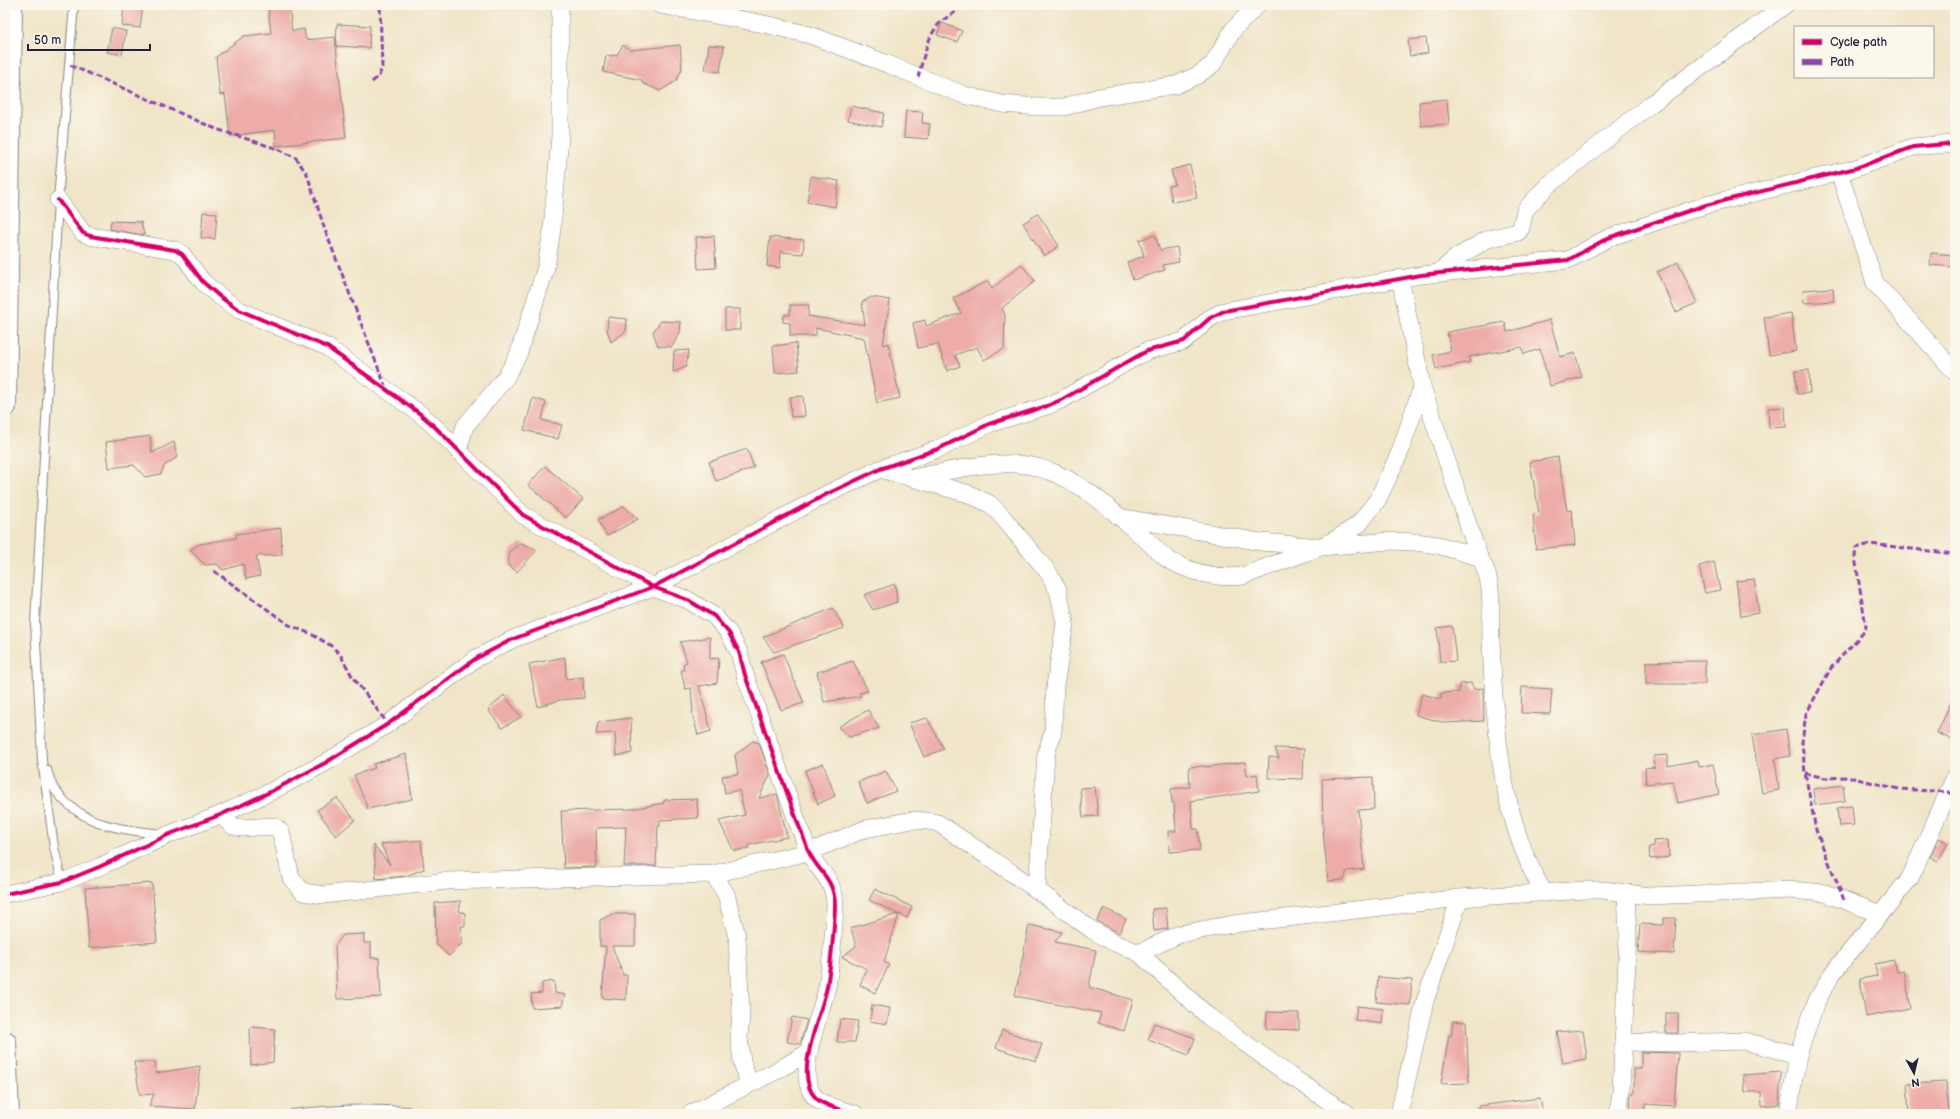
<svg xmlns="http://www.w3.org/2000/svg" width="1960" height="1119" viewBox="0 0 1960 1119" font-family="'Balsamiq Sans',sans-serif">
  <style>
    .building { fill: #edaca8 }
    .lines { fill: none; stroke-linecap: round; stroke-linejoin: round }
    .lane-casing { stroke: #898482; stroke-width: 10 }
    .street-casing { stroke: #898482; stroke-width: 18 }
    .highway-casing { stroke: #898482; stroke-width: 24 }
    .lane { stroke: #fff; stroke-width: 8 }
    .street { stroke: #fff; stroke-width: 17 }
    .highway { stroke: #fff; stroke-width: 22 }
    .quiet { stroke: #8e44ad; stroke-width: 3; stroke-dasharray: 6 3; stroke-linecap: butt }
    .cycleway-casing { stroke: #fbf7ec; stroke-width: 6 }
    .cycleway { stroke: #d6006c; stroke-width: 4 }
  </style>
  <rect width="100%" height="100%" fill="#fbf7ec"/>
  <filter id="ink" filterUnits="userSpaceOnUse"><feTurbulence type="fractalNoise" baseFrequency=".025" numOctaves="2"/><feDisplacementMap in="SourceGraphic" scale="8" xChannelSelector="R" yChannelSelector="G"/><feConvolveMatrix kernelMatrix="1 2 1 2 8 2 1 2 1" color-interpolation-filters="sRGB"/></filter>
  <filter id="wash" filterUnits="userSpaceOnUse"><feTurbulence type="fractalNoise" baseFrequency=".012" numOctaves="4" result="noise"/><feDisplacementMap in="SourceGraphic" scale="16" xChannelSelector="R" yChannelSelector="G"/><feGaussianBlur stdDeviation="0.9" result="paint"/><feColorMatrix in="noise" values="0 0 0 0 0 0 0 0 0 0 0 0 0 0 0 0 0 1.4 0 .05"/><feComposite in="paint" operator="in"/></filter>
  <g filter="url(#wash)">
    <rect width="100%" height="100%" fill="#f0e5c8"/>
    <g id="blocks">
      <g class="building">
        <polygon points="124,5 143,5 140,28 122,26"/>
        <polygon points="268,5 289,5 292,31 304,29 306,40 335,37 346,138 276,146 275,130 230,136 225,94 220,95 216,57 244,36 271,33"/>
        <polygon points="942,23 962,31 957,42 937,35"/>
        <polygon points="337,24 370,26 369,48 336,46"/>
        <polygon points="112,28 126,31 122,55 107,52"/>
        <polygon points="1426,38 1428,53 1410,56 1408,40"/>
        <polygon points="623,45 630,50 680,45 682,69 676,81 660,91 642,83 642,80 603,72 606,56 617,55"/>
        <polygon points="709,45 724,46 720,72 705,70"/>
        <polygon points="1447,99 1449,124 1421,126 1419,102"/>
        <polygon points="851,106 884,113 881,127 848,120"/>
        <polygon points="906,111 923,112 922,123 930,124 928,139 904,137"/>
        <polygon points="1190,165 1197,198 1172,202 1169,186 1175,185 1171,170"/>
        <polygon points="811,176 839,181 835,207 807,202"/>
        <polygon points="203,212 217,213 215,239 201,238"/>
        <polygon points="1038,214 1059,246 1044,256 1023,223"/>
        <polygon points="111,221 141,222 144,235 110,229"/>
        <polygon points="1155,235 1160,250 1177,247 1179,262 1163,265 1165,270 1133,280 1127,262 1144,256 1139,240"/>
        <polygon points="714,236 716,268 698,269 696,237"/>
        <polygon points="770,237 804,240 803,254 781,252 780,268 767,266"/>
        <polygon points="1931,253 1955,255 1954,267 1930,265"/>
        <polygon points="1678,262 1697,303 1676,312 1657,272"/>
        <polygon points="1021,264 1035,281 1002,308 1005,315 1004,349 984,360 977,347 955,355 960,366 947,371 938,344 918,348 913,323 925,320 926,326 961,313 953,298 988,281 992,289"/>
        <polygon points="1833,288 1834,301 1804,303 1803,290"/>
        <polygon points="872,297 890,300 883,345 888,343 900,398 877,403 864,338 816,328 816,336 790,336 790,323 783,322 784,315 790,315 790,305 809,305 808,316 865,325 862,302"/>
        <rect x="725" y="309" width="15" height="21"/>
        <polygon points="1791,313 1796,351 1769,355 1764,317"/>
        <polygon points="608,317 627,319 626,331 611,342 607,330"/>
        <polygon points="1550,320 1560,357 1575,353 1582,377 1550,386 1540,349 1524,354 1522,347 1469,357 1470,362 1436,369 1433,355 1451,351 1447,332 1505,322 1507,332"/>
        <polygon points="661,321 681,322 680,332 672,347 658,346 653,332"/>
        <polygon points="796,343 799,371 775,373 773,346"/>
        <polygon points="689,350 686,367 673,372 674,351"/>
        <polygon points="1809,370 1810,393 1797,394 1795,371"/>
        <polygon points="803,396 805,416 791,417 790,397"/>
        <polygon points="533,398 546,402 542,420 562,425 558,439 524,430"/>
        <polygon points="1785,407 1786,427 1769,428 1768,408"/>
        <polygon points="150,436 152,453 174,442 177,457 164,466 161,474 145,477 134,465 109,468 106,442"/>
        <polygon points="747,449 754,468 716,481 709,462"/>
        <polygon points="1558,457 1567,511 1572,510 1575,545 1536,549 1533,514 1539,513 1530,462"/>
        <polygon points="545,466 583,499 566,518 528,485"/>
        <polygon points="624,506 638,519 607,536 598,520"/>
        <polygon points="281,528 282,555 256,556 260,576 246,579 243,564 223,570 217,564 205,565 190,550 200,544 236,538 236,534"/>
        <polygon points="521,543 537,550 517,572 508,565 510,551"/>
        <polygon points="1714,562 1720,590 1705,593 1699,566"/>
        <polygon points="1754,579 1759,613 1741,616 1736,581"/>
        <polygon points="895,584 897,602 873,610 864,595"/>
        <polygon points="833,608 844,628 774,652 763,637"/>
        <polygon points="1452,626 1456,661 1440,662 1437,628"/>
        <polygon points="710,637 710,659 719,658 717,683 699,686 711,731 698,735 692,712 693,712 691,688 685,689 681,670 684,670 683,664 687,662 680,642"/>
        <polygon points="783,654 804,703 781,710 761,662"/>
        <polygon points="565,657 566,679 583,677 584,698 560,700 538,707 529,664"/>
        <polygon points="853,661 868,691 859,693 861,696 824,702 817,672"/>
        <polygon points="1705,661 1705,684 1646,684 1646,662"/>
        <polygon points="1471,683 1474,689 1483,688 1484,721 1445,723 1416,715 1422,694 1441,699 1441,693 1459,692 1459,684"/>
        <polygon points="1522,687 1552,689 1550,714 1521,713"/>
        <polygon points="1955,694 1955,741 1937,733"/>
        <polygon points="504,695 521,717 502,728 488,710"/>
        <polygon points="868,710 879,728 849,737 838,727"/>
        <polygon points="631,718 632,753 616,756 615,733 596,734 598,722"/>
        <polygon points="927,718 944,749 924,757 909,723"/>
        <polygon points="1786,729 1790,756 1775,759 1779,790 1762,793 1752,735"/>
        <polygon points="753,741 759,743 770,775 759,798 777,794 787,837 749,845 749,848 734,851 719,821 745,815 739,790 725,793 722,776 738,774 735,755"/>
        <polygon points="1275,748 1304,749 1303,779 1268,778 1269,757 1279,758"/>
        <polygon points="406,754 412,799 368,809 354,775 375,768 373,764"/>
        <polygon points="1668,755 1668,766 1698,760 1699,767 1713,764 1719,794 1678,803 1673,781 1646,784 1645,768 1655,767 1654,756"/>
        <polygon points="1245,762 1247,776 1257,774 1259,791 1191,801 1193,829 1198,829 1200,850 1169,852 1168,831 1176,831 1174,803 1172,803 1171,789 1190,787 1189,767 1204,766 1204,767"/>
        <polygon points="823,763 835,796 818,804 805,771"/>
        <polygon points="886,771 896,791 867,803 858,782"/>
        <polygon points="1373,777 1374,809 1358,810 1364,869 1347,871 1344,880 1328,881 1323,830 1322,779"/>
        <polygon points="1843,785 1845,801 1815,805 1813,789"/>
        <polygon points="1095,787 1098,816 1083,817 1080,788"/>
        <polygon points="337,798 355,820 336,836 317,810"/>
        <polygon points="697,799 698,818 660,820 660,826 658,826 656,866 624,866 626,827 596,828 597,867 564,868 561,811 631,809 664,803 664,800"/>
        <polygon points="1852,806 1854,825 1839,826 1837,808"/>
        <polygon points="1939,838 1948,843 1938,861 1930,857"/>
        <polygon points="421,840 424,869 406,876 376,879 374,845 390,865 381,844"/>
        <polygon points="1668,840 1669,857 1650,859 1649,847 1654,846 1653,841"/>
        <polygon points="152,883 157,942 89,948 85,888"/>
        <polygon points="875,889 912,907 907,918 899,914 884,962 889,965 875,993 860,985 867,969 842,957 856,946 851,928 898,914 869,900"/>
        <polygon points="461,901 459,911 465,913 465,926 461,926 462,943 449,956 436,944 435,903"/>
        <polygon points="1104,908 1126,919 1119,933 1097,921"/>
        <polygon points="1166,908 1168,929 1154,931 1152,909"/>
        <polygon points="613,914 635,914 635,946 612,946 623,975 627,975 626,1000 602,998 606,946 600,946 600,920"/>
        <polygon points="1663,918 1676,918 1674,954 1638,952 1640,924 1663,925"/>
        <polygon points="1029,925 1062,932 1055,942 1096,950 1089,987 1133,1000 1124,1031 1098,1023 1101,1013 1015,996"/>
        <polygon points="364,934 364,943 371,943 371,958 379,958 381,997 337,999 335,946 343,935"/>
        <polygon points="1894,960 1897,972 1904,971 1911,1008 1866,1017 1860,979 1877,976 1875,964"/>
        <polygon points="1378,977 1412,980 1410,1005 1376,1002"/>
        <polygon points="554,981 555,993 565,995 562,1006 532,1008 531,994 542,993 542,983"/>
        <polygon points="872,1005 890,1008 887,1024 870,1021"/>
        <polygon points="1357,1006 1383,1009 1382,1024 1355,1020"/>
        <polygon points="1267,1012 1299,1013 1299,1030 1266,1029"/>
        <rect x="1666" y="1013" width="12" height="20"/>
        <polygon points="792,1017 807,1020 800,1044 787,1042"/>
        <polygon points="840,1019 858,1021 855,1042 837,1042"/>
        <polygon points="1453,1021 1466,1022 1469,1083 1441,1084 1449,1035 1451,1036"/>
        <polygon points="1154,1023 1195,1038 1189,1055 1148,1040"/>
        <polygon points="250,1027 275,1029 273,1062 251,1065"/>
        <polygon points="1002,1030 1042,1044 1036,1061 996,1048"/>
        <polygon points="1583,1030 1587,1059 1563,1063 1557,1032"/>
        <polygon points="1641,1052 1678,1053 1674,1106 1645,1104 1644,1114 1630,1114 1631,1093 1634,1093 1634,1069 1641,1069"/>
        <polygon points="134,1062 155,1062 156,1073 200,1066 195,1109 149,1106 154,1094 140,1095"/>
        <polygon points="1781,1072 1779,1104 1762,1106 1761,1092 1745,1092 1743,1075"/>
        <polygon points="1946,1082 1949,1114 1909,1114 1907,1084"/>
        <polygon points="1540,1098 1543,1114 1478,1114 1478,1106"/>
      </g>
    </g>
  </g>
  <g filter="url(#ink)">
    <use href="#blocks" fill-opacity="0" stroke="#898482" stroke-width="1"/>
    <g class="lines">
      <g class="lane-casing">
        <g id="lane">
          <path d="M47 770C49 776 51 784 55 790 82 826 122 830 163 834"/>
          <polyline points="62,882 54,847 42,760 35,623 58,200 74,5"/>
          <path d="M293 1114C333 1109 367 1108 407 1111"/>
        </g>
      </g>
      <g class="street-casing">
        <g id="street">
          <polyline points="660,5 769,25 810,35 890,65 964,95 1002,104 1039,107 1064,107 1099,97 1176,85 1198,75 1213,64 1233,30 1257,5"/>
          <polyline points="1839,172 1875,283 1955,372"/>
          <path d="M58 200 83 233 90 236 175 250 182 254 203 282 219 296 239 310 327 347 419 413 433 425 523 515 653 587 688 600 714 616 729 633 739 652 745 675C766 733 786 792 808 850 816 871 835 877 835 906 834 931 831 962 827 987 822 1013 792 1076 816 1098 825 1107 844 1110 855 1114"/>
          <polyline points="1439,272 1457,257 1488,239 1518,232 1521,228 1525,210 1547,186 1651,104 1785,5"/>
          <polyline points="1422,386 1479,557"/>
          <polyline points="458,451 465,426 506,377 518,355 546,267 552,230 560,136 560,5"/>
          <polyline points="880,469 969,494 990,504 1000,514 1048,572 1058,590 1065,623 1055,686 1053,732 1046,754 1037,890"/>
          <path d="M913 478C951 471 988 460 1027 465 1075 473 1110 509 1144 538 1153 546 1162 556 1172 562 1194 573 1219 579 1243 576L1320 547 1338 538 1359 524 1378 499 1400 452 1422 386 1400 278"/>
          <path d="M1119 517 1261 542 1320 547 1390 541 1415 542 1438 545 1479 557C1495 579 1490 613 1491 640 1492 666 1493 693 1496 719 1501 780 1513 840 1544 893"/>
          <polyline points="220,815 233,826 242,828 274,826 281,832 291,878 303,892 323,895 447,881 713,874 809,852 865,829 913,820 927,821 938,823 1037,890 1092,930 1115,943 1139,953 1209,1017 1289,1075 1348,1114"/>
          <polyline points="713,874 726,894 737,937 741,1014 739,1037 742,1062 749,1084"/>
          <polyline points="5,894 62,882 99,867 170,834 220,815 268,793 325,763 388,724 475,659 513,639 653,587 827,494 880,469 938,449 989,424 1047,406 1063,399 1136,357 1147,351 1184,341 1210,318 1224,311 1421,275 1568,260 1608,238 1706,205 1856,168 1913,147 1946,144 1955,146"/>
          <polyline points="1139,953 1180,934 1233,924 1460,898 1587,890 1603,890 1650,896 1790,890 1825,893 1880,914"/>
          <polyline points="1623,1042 1676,1043 1744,1041 1798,1055"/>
          <polyline points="690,1114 776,1071 809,1052"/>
          <polyline points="1399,1114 1425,1001 1460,898"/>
          <polyline points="1618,1114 1621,1092 1628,936 1626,893"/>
          <polyline points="1788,1114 1798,1055 1816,1002 1832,974 1910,878 1955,777"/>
        </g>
      </g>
      <g class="highway-casing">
        <g id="highway">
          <polyline points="5,406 11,5"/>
          <polyline points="5,1042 8,1114"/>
        </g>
      </g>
      <use href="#lane" class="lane"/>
      <use href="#street" class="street"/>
      <use href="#highway" class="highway"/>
      <g class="quiet">
        <polyline points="70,65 216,129 278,149 296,158 307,174 325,230 386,388"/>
        <path d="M918 77C923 60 927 38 938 25 945 17 956 13 963 5"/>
        <polyline points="372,82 379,76 382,67 380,5"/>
        <polyline points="214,571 289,625 311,634 330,645 340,654 352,676 388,724"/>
        <polyline points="1805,773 1825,778 1849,777 1899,789 1948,792 1955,795"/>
        <polyline points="1844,900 1816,830 1805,773 1802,742 1806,714 1831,668 1863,633 1866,627 1855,557 1856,548 1870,544 1955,554"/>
      </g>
      <g class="cycleway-casing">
        <g id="cycleway">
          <path d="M58 200 83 233 90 236 175 250 182 254 203 282 219 296 239 310 327 347 419 413 433 425 523 515 653 587 688 600 714 616 729 633 739 652 745 675C766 733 786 792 808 850 816 871 835 877 835 906 834 931 831 962 827 987 822 1013 792 1076 816 1098 825 1107 844 1110 855 1114"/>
          <polyline points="5,894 62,882 99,867 170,834 220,815 268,793 325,763 388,724 475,659 513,639 653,587 827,494 880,469 938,449 989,424 1047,406 1063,399 1136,357 1147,351 1184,341 1210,318 1224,311 1421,275 1568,260 1608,238 1706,205 1856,168 1913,147 1946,144 1955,146"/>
        </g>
      </g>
      <use href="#cycleway" class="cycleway"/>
    </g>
  </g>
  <rect width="1960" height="1119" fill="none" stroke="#fbf7ec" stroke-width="20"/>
  <rect x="1794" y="26" width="140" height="52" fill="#fbf7ec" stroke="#a4a2a5"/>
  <rect x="1802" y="39" width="20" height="6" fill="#d6006c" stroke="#a4a2a5"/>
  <text x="1830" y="46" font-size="12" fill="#22223b">Cycle path</text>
  <rect x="1802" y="59" width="20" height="6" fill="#8e44ad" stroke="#a4a2a5"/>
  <text x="1830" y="66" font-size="12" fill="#22223b">Path</text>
  <g transform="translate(1914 1073) rotate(172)" stroke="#fbf7ec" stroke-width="3" paint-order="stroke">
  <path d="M0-3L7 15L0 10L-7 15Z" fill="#22223b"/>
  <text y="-6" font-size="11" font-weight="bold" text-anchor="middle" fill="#22223b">N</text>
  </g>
  <path d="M28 44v6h122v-6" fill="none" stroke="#22223b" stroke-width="2"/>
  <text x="34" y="44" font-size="12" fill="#22223b" stroke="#fbf7ec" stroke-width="3" paint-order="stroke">50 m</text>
</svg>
